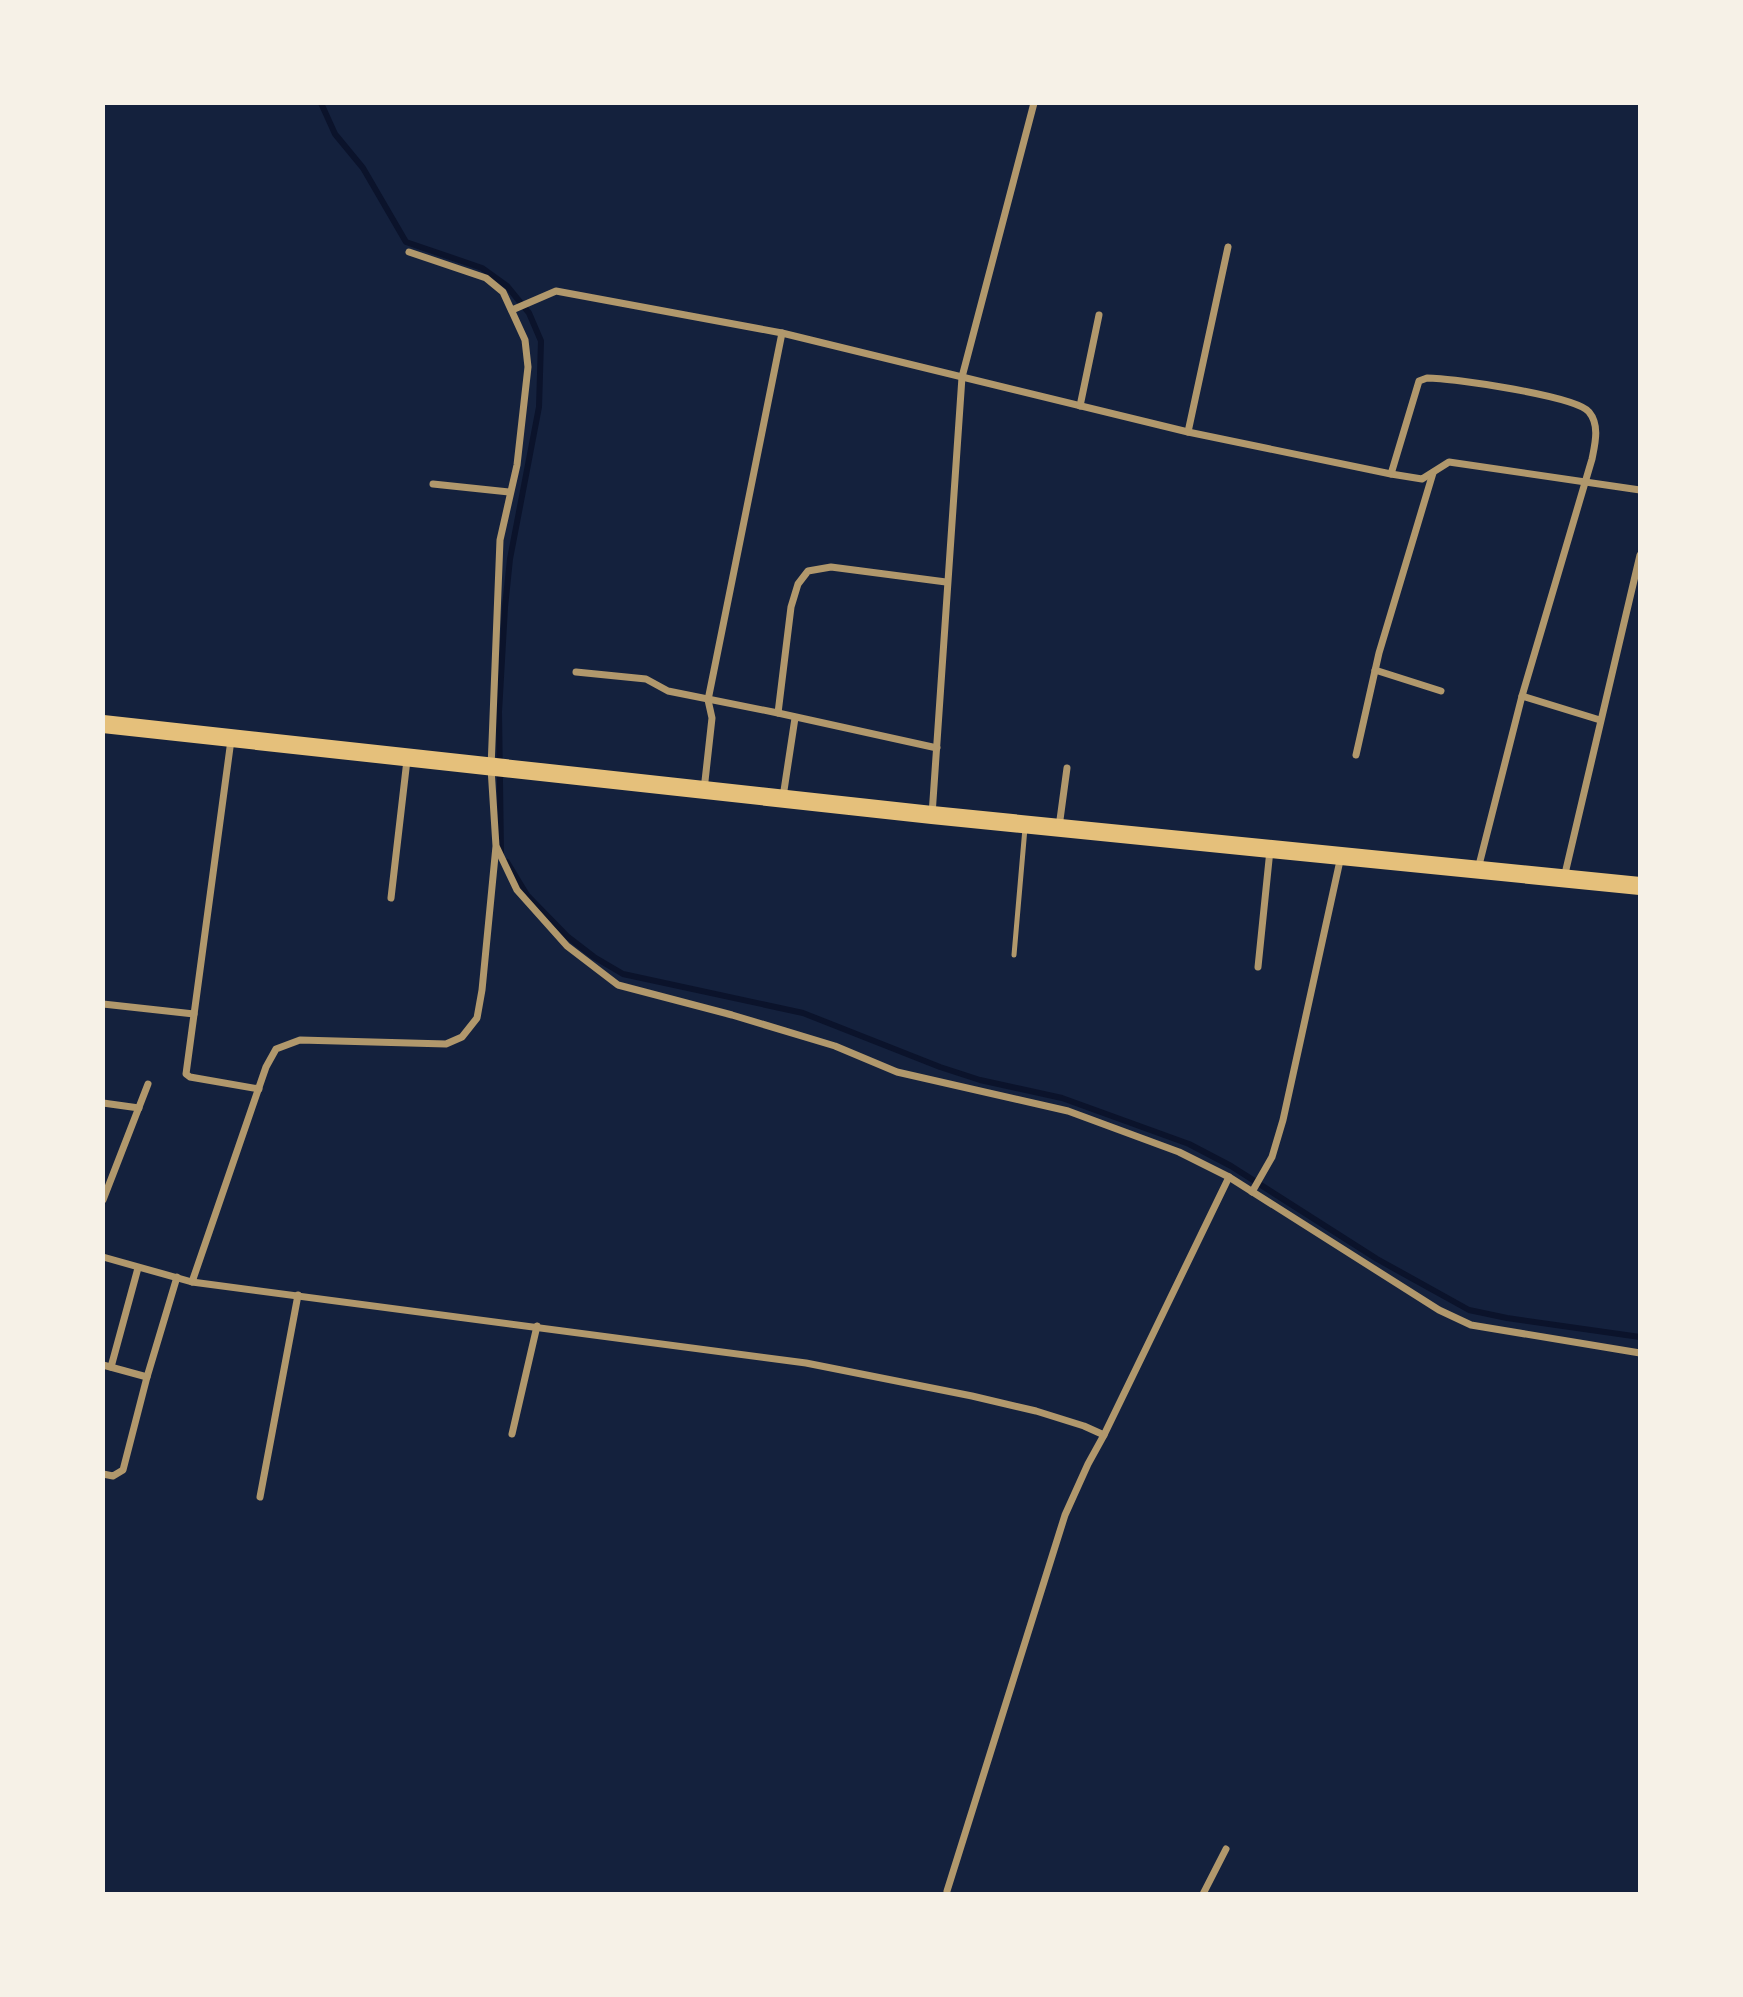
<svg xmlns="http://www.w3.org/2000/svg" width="1743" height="1997" viewBox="0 0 1743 1997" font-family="'Public Sans',sans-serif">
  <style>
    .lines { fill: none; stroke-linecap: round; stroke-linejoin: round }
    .stream { stroke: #0b132b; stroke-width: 6 }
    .service { stroke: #b1986c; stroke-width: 5 }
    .minor { stroke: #b1986c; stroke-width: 7 }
    .primary { stroke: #e5c07b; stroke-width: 18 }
  </style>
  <rect width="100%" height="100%" fill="#14213d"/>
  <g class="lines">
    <g class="stream">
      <polyline points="321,103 335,134 363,168 406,242 482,268 507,286 529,313 541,341 539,407 510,559 505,607 499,712 501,853"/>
      <polyline points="507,862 527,895 568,937 594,957 623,974 803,1013 940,1067 980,1080 1062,1098 1189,1144 1231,1166 1377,1259 1469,1310 1507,1318 1640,1337"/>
    </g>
    <polyline class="service" points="1014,955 1025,828"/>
    <g class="minor">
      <polyline points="512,310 556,291 782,333 1188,432 1391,474 1422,479 1449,462 1640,490"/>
      <polyline points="1080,406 1099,315"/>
      <polyline points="1188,432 1228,247"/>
      <path d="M1391 474 1419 381 1427 378C1452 378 1577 396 1589 412 1600 425 1595 444 1592 459L1522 696 1478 869"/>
      <polyline points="433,484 509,492"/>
      <polyline points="1375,670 1441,691"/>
      <polyline points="576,672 646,679 668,691 778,713"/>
      <polyline points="1522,696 1600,720"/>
      <polyline points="231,740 186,1074 190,1077 259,1089"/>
      <polyline points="937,748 778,713 791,607 798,584 808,571 831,567 946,582"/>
      <polyline points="1356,755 1379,653 1433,473"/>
      <polyline points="704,790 712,718 708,700 782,333"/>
      <polyline points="783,797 795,718"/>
      <polyline points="932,815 962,377 1034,103"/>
      <polyline points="1059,827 1067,768"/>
      <polyline points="497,848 517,890 567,946 618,985 732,1015 835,1046 897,1072 1068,1111 1179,1152 1229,1177 1439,1310 1471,1325 1640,1353"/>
      <polyline points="1564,878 1640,555"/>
      <polyline points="391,898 407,760"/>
      <polyline points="1258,967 1270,850"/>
      <polyline points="103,1004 194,1014"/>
      <polyline points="103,1103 139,1108"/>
      <polyline points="1252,1192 1272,1157 1283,1120 1341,856"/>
      <polyline points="103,1200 148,1084"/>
      <polyline points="103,1257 192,1282 806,1363 972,1396 1036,1411 1084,1426 1104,1435 1088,1464 1065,1515 947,1891"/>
      <polyline points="192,1282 266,1067 276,1049 300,1040 446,1044 462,1037 477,1018 482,990 496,846 491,768 500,540 517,465 528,367 525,340 503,292 486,278 409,252"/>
      <polyline points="103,1365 147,1377"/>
      <polyline points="111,1367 138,1268"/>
      <polyline points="512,1434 537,1326"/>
      <polyline points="1104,1435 1229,1177"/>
      <polyline points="103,1474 113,1476 123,1470 147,1377 177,1277"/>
      <polyline points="260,1497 298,1295"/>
      <polyline points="1203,1894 1226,1849"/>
    </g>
    <polyline class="primary" points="103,724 932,815 1640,886"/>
  </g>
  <rect width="1743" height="1997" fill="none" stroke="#f6f1e7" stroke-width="210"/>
</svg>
